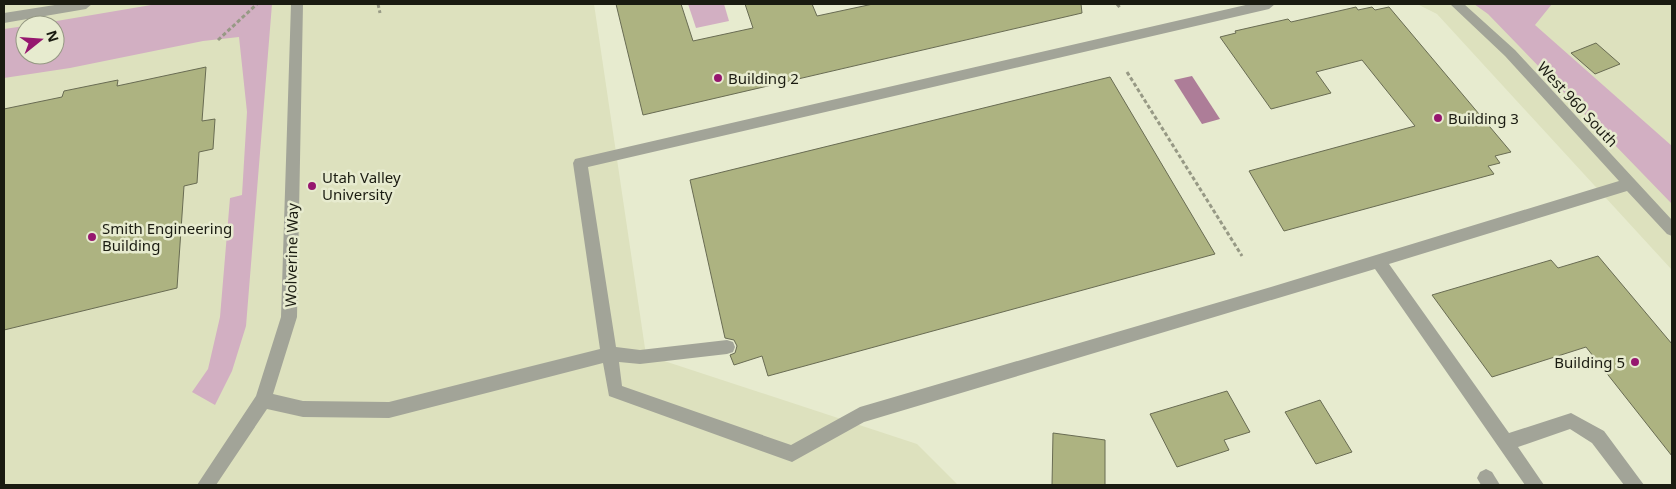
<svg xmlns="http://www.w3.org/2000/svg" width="1676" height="489" viewBox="0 0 1676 489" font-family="'Noto Sans',sans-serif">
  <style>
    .built { fill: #dde1be; fill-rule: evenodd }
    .green { fill: #d2afc2 }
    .water { fill: #ad7d98 }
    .building { fill: #adb381; stroke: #696c53 }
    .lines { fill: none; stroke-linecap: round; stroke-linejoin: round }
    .path { stroke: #979985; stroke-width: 3; stroke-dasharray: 4 2.5; stroke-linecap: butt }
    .minor { fill: #a2a498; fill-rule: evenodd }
    .poi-dot { fill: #96176f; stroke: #e7ebcf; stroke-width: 2 }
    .labels { text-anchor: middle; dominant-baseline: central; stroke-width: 5; stroke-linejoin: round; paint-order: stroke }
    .poi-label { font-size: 15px; fill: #1a1b11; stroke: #e7ebcf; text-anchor: start }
    .street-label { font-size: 15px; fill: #1a1b11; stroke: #e7ebcf }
  </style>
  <rect width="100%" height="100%" fill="#e7ebcf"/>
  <g class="built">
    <path d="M4 4H594L646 355 917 444 958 485H4ZM25 25H55V55H25Z"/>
    <polygon points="1417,4 1672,4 1672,270 1437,14"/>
  </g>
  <g class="green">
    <polygon points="157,4 272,4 246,326 232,371 215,405 192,392 208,369 220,317 230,198 242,195 247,112 239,37 203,41 70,68 4,78 4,29 25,26 25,55 55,55 55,25 33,25"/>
    <polygon points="688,4 724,4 729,21 696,28"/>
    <polygon points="1474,4 1552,4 1535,25 1672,146 1672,204 1488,14"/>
  </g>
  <polygon class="water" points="1192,76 1220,119 1202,124 1174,80"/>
  <g class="building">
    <polygon points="616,4 681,4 693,41 753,28 745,4 812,4 817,16 873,4 1081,4 1082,13 643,115"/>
    <polygon points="1356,7 1358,10 1372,7 1375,10 1389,7 1511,152 1495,156 1500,163 1488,166 1494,174 1284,231 1249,171 1415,126 1362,60 1316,72 1331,93 1271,109 1220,37 1236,33 1235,31 1288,19 1291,22"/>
    <polygon points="1596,43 1620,64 1595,74 1571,53"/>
    <polygon points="206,67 202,121 215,119 213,149 199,152 197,183 184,186 177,288 4,330 4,109 62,97 64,91 118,80 117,86"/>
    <polygon points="1110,77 1215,254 768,376 762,356 734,365 730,355 735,353 737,346 734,340 725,338 690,180"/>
    <polygon points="1598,256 1672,344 1672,456 1586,347 1492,377 1432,295 1551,260 1558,268"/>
    <polygon points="1227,391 1250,432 1224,440 1229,450 1177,467 1150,414"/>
    <polygon points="1320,400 1352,452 1316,464 1285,412"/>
    <polygon points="1053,433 1105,440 1105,485 1052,485"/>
  </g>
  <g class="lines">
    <g class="path">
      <polyline points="378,4 380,13"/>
      <polyline points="1117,4 1121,9"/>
      <polyline points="218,40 257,4"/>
      <polyline points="1127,72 1242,256"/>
    </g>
    <g class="minor">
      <polygon points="61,4 92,4 86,9 4,23 4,13"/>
      <polygon points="291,4 303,4 297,317 273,394 303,401 389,402 600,349 573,163 575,159 1250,4 1275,4 1269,9 588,167 616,347 640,350 727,340 733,342 735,347 733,352 727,354 640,364 619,362 622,386 791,445 860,407 1271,287 1619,181 1505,56 1450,4 1464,4 1515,50 1672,220 1672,236 1667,234 1627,191 1389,264 1509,433 1571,413 1604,431 1644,485 1624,485 1592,443 1570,429 1518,447 1544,485 1525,485 1375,269 864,422 792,462 609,396 603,363 389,418 303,417 267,409 216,485 197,485 256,396 281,317"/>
      <polygon points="1486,469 1492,472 1500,485 1481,485 1477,478 1480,472"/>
    </g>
  </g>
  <g class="poi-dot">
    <circle cx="718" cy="78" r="5"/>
    <circle cx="1438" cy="118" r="5"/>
    <circle cx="312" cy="186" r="5"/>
    <circle cx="92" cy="237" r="5"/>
    <circle cx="1635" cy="362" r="5"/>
  </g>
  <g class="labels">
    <g class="poi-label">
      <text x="728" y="78">Building 2</text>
      <text x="1448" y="118">Building 3</text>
      <text x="322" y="177">Utah Valley<tspan x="322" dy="17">University</tspan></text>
      <text x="102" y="228">Smith Engineering<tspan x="102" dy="17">Building</tspan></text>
      <text x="1625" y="362" text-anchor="end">Building 5</text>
    </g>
    <g class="street-label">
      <text transform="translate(1578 104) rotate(47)">West 960 South</text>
      <text transform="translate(291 255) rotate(-89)">Wolverine Way</text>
    </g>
  </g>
  <rect width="1676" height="489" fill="none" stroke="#1a1b11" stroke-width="10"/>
  <g transform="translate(40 40) rotate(73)"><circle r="24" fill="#e7ebcf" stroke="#959883"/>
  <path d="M0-4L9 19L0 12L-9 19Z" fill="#96176f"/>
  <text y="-8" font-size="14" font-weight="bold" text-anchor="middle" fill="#1a1b11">N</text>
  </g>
</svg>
